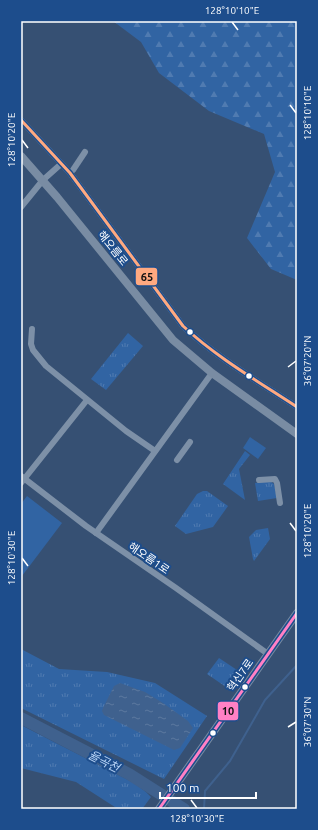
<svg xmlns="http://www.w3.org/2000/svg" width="318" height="830" viewBox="0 0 318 830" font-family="Ubuntu,'Noto Sans KR',sans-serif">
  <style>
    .grass { fill: #3164a3 }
    .forest { fill: url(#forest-firs) }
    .park { fill: url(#park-tufts) }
    .water { fill: url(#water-ripples) }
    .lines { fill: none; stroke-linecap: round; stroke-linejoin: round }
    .stream { stroke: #3f618e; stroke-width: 2 }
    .river { stroke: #3f618e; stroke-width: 12 }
    .street { stroke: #7d90a7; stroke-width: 6 }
    .secondary { stroke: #798ca3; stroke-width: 8 }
    .bus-1-casing { stroke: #1d4d8c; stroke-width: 6 }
    .bus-2-casing { stroke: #1d4d8c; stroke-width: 6 }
    .bus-1 { stroke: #ff80c5; stroke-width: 3 }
    .bus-2 { stroke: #ffa980; stroke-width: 3 }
    .ticks { fill: none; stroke: #fff; stroke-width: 1.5 }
    .bus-dot { fill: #fff; stroke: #1d4d8c; stroke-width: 1.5 }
    .labels { text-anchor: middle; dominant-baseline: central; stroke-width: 4; stroke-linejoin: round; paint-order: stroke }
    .street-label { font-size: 11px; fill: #fff; stroke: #1d4d8c }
    .water-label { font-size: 12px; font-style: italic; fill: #b5d1f4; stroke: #1d4d8c }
    .line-badge { stroke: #1d4d8c; stroke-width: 1.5 }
    .pale-badge-label { font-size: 11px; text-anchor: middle; font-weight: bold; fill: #111 }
    .neatline { fill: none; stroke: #fff; stroke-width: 1.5 }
    .ticks-label { font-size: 10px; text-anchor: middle; fill: #fff }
  </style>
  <defs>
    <pattern id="forest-firs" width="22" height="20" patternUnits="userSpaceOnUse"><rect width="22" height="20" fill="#3164a3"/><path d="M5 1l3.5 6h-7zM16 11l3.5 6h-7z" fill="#507bb1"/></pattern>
    <pattern id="park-tufts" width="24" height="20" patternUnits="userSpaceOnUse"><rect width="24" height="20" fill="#3164a3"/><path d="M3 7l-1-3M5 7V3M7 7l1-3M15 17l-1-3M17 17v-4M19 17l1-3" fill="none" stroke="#507bb1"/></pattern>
    <pattern id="water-ripples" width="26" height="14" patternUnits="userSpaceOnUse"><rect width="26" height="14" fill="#3f618e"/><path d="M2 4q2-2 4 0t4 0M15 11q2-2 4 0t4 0" fill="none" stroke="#5c799f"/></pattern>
  </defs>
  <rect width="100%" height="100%" fill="#365073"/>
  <g class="grass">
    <polygon points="250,437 266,448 258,459 243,448"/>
    <polygon points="27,496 62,523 22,576 21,575 21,504"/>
  </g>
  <polygon class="forest" points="113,21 297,21 297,280 271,269 247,238 275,172 264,134 209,111 159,73 141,42"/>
  <g class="park">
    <polygon points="128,333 143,346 106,390 91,379"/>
    <polygon points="245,451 250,455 239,469 245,500 223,484"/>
    <polygon points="270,481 274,484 277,498 258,501 255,483"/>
    <polygon points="203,491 207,491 228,506 213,527 186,534 175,526 197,494"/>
    <polygon points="268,528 270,539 254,561 253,559 249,537 256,530"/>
    <polygon points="21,649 59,669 107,672 155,683 207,716 164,779 21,708"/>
    <polygon points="219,658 237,670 226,687 207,674"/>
    <polygon points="21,725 134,783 146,792 151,797 142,809 118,809 76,782 21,768"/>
  </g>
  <polygon class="water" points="120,683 145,692 163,703 188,721 193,728 180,748 174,750 104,715 102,711 103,708 114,686"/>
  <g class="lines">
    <polyline class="stream" points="204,809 205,791 230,761 265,700 297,665"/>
    <polyline class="river" points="21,718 129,774 184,809"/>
    <g class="street">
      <path d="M21 120 70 173 183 326C216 357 259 382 297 407"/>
      <polyline points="73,170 85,152"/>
      <polyline points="21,207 43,180 61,164"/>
      <polyline points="32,329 31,344 33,350 46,366 126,431 155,451"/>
      <polyline points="177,460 190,442"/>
      <polyline points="21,476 86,526 176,588 268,654"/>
      <polyline points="259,480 275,479 277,483 280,503"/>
      <polyline points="21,483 87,400"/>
      <polyline points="96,533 212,373"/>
    </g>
    <g class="secondary">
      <polyline points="21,156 57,197 173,340 212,373 297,434"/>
      <polyline points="159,809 297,613"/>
    </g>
    <g class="bus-1-casing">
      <polyline id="bus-1" points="159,809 297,613"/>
    </g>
    <g class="bus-2-casing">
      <path id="bus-2" d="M21 120 70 173 183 326C216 357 259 382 297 407"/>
    </g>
    <use href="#bus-1" class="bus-1"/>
    <use href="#bus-2" class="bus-2"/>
  </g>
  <path class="ticks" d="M232 22 238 30M290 105 296 113M22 140 28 148M288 367 296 361M290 523 296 531M22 558 28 566M288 727 296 722M191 800 197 808"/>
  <g class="bus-dot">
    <circle cx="190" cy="332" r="3.5"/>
    <circle cx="249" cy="376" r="3.5"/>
    <circle cx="245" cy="687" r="3.5"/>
    <circle cx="213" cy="733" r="3.5"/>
  </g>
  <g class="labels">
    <g class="street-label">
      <text transform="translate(113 248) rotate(51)">해오름로</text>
      <text transform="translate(149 558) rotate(34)">해오름1로</text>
      <text transform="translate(240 675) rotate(-55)">혁신7로</text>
    </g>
    <g class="water-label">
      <text transform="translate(104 761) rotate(27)">율곡천</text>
    </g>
  </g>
  <g class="line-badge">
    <rect x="135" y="267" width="23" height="19" rx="4" fill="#ffa980"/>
    <rect x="217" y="701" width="22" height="20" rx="4" fill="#ff80c5"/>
  </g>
  <g class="pale-badge-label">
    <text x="147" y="281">65</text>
    <text x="228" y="715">10</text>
  </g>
  <rect width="318" height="830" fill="none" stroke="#1d4d8c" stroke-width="44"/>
  <path d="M160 792v6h96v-6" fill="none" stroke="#ffffff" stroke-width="2"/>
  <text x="166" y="792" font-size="12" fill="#ffffff" stroke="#1d4d8c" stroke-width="3" paint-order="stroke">100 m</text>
  <rect x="22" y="22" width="274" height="786" class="neatline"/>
  <g class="ticks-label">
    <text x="232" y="14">128°10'10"E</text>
    <text transform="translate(307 113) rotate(-90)" y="4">128°10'10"E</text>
    <text transform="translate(11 140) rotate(-90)" y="4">128°10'20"E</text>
    <text transform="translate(307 361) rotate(-90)" y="4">36°07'20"N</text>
    <text transform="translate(307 531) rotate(-90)" y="4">128°10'20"E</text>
    <text transform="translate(11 558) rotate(-90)" y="4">128°10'30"E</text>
    <text transform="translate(307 722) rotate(-90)" y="4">36°07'30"N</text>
    <text x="197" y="822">128°10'30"E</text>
  </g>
</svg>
